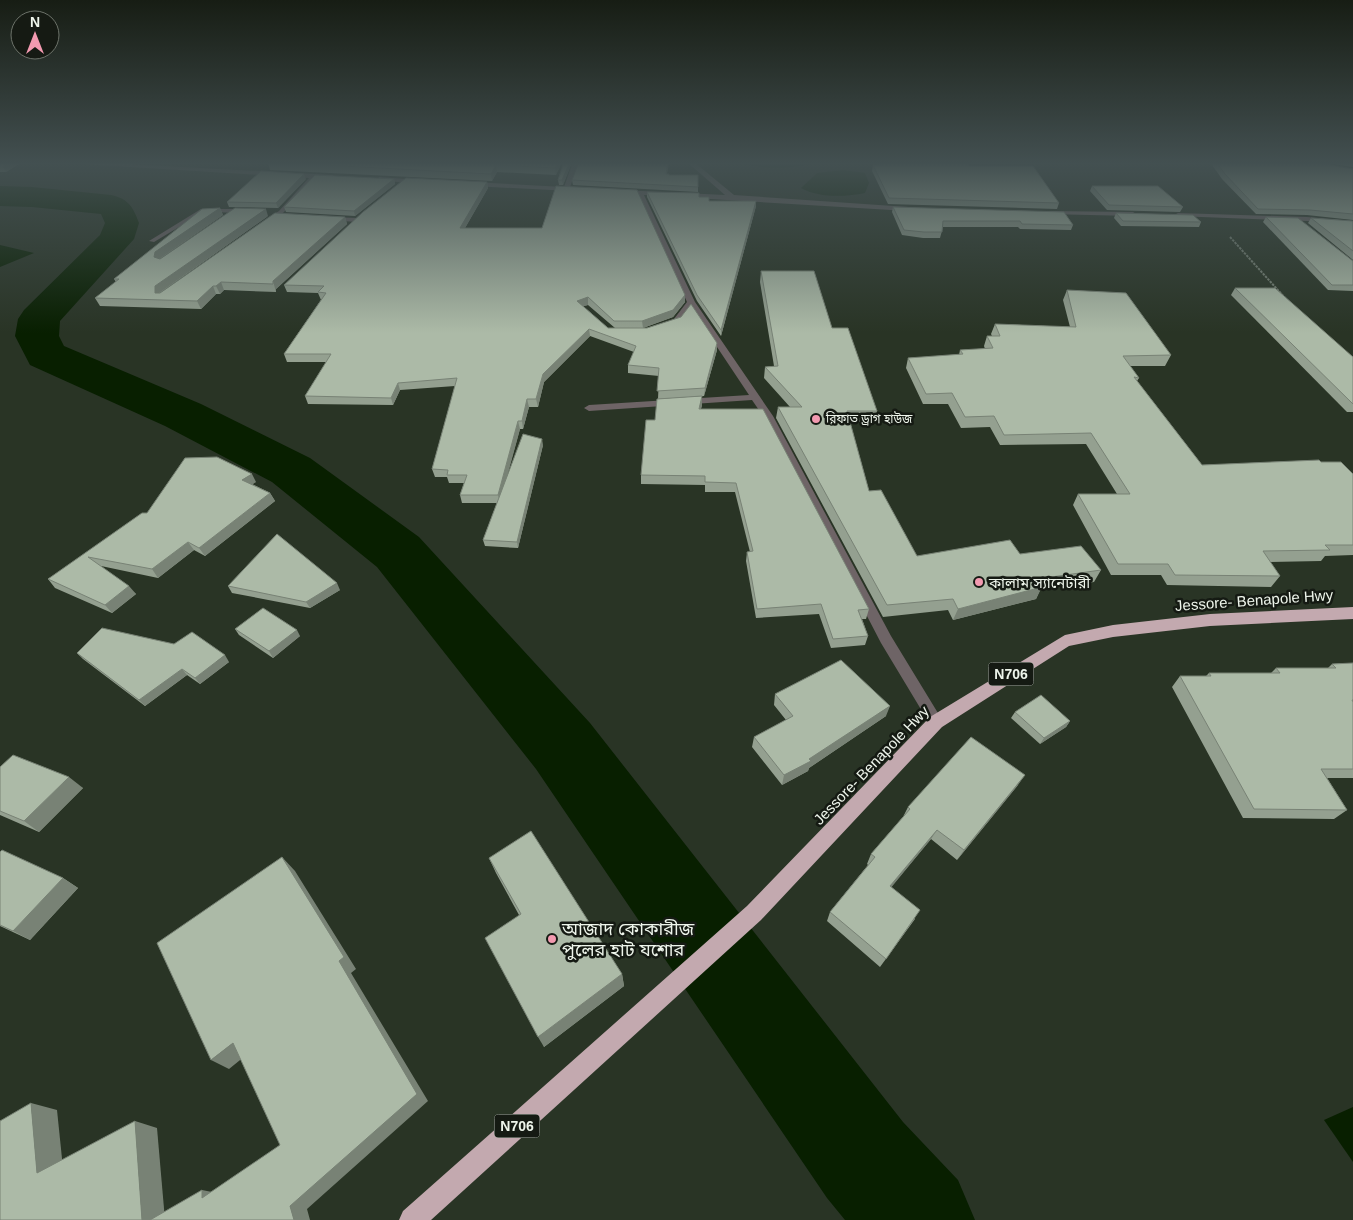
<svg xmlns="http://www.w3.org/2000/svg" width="1353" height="1220" viewBox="0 0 1353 1220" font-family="Helvetica,'Noto Sans Bengali',sans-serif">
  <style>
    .water { fill: #081f00 }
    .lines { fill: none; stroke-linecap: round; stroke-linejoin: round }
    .river { fill: #081f00; fill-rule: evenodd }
    .path { stroke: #778174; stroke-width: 2; stroke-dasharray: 2.5 1; stroke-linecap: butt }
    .minor { fill: #6e6466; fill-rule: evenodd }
    .highway { fill: #c3a9af; fill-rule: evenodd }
    .wall { fill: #94a090 }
    .shaded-wall { fill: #788275 }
    .building { fill: #acbaa7; stroke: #788275 }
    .poi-dot { fill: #f29ab0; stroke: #151a13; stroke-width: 2 }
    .labels { text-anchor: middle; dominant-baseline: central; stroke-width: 5; stroke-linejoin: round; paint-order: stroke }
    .far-poi-label { font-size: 12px; fill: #eef5eb; stroke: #151a13; text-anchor: start }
    .shield { fill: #151a13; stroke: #adb3aa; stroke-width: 1 }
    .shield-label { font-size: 14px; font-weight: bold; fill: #eef5eb }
    .poi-label { font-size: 15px; fill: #eef5eb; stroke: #151a13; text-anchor: start }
    .street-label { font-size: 15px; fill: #eef5eb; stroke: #151a13 }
    .near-poi-label { font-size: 18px; fill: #eef5eb; stroke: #151a13; text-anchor: start }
  </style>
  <rect width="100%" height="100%" fill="#293425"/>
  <g class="water">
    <path d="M741 162H817C795 169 763 171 741 162Z"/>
    <path d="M843 170 865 173 869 183 865 193C845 197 819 198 801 188L817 173Z"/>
    <polygon points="0,245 34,253 0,267"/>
    <polygon points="1353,1107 1353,1162 1324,1120"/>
  </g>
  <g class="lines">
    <path class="river" d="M0 186 32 187 111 195C129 199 133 207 139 223L134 239 60 321 59 336 64 346 201 404 310 458 419 537 590 723 903 1122 958 1180 975 1220H845L827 1198 536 769 377 567 272 482 165 426 30 365 15 336 18 319 24 310 100 235 105 223 101 214 32 207 0 206Z"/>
    <polyline class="path" points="1230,237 1286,299"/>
    <g class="minor">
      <polygon points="50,162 90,162 332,175 335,177 332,179 316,178 283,213 266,224 263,222 264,221 279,211 309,178"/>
      <polygon points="573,162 579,162 570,187 574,189 571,191 472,186 469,184 472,182 564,187"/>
      <polygon points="687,162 694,162 734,195 908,207 911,209 908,211 644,195 695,302 773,416 891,636 941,718 943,722 941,726 936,728 931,726 881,643 763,416 752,400 589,411 584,408 589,405 749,395 691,308 680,323 666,327 662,325 674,319 687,302 638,194 618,192 621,190 725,195"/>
      <polygon points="379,177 419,180 422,182 419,184 377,180"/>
      <polygon points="201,209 248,209 251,211 248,213 204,212 154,242 149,241"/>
      <polygon points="1048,211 1133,212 1136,214 1133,216 1046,214 1045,213"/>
      <polygon points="1178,213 1307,217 1353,221 1353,225 1307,221 1176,216 1176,214"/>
      <polygon points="330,217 357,218 360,220 357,222 328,220 328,218"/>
    </g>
    <polygon class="highway" points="1353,607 1353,619 1210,626 1113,637 1069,646 942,727 761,920 431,1220 399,1220 403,1211 747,906 930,717 1065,635 1113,625 1210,614"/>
  </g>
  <g class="wall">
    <polygon points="0,162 22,162 6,172 0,172"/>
    <polygon points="268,162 562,162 556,175 497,172 492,181 270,170"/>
    <polygon points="564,162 572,162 563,185 559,185 558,180"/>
    <polygon points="669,162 667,174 669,175 698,175 698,192 573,185 572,180"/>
    <polygon points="879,162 967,162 969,166 1059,203 1057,209 888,204 872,171 873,165 879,165"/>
    <polygon points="1210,162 1314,162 1353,169 1353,220 1307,215 1256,214 1222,179"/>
    <polygon points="1323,162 1353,162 1353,167"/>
    <polygon points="306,179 278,208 229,207 227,202"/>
    <polygon points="394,179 395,184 355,216 286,212 284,207"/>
    <polygon points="487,182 488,188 465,228 685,302 673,317 643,328 615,328 588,305 583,306 608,328 717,350 704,396 658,399 659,376 628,373 628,365 634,352 590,336 544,382 538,407 529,407 523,429 520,429 506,479 543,445 518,548 485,546 483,540 497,503 462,503 460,495 464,483 449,483 447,477 435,477 432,469 455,386 400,390 393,405 308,404 305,396 327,362 287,362 284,354 321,300 318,293 287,292 284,285"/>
    <polygon points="1092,186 1183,207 1180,212 1107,210 1090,191"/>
    <polygon points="647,192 699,197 709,201 756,201 756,206 721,336 697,301 647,197"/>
    <polygon points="893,207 1073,225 1071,230 1020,229 1018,227 943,227 940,238 923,238 902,235 892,212"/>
    <polygon points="220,208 223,215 160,259 268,216 160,293 345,217 347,224 276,289 276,292 224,290 220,294 216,294 201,309 100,306 95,298 116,282 114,279"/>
    <polygon points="1116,213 1201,222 1199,227 1121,226 1114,218"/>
    <polygon points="1266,217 1353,261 1353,291 1328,290 1263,222"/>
    <polygon points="1311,218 1353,221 1353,260 1308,223"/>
    <polygon points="761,271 832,328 877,411 874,422 850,422 869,491 917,556 1020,554 1101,570 1094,582 1040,590 1036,599 953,620 948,610 883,617 776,418 778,407 790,407 764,378 765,367 774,366 760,282"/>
    <polygon points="1235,288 1353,357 1353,412 1347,412 1231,295"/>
    <polygon points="1067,290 1171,355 1165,366 1130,366 1139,378 1137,381 1202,465 1321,462 1353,474 1353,555 1325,556 1321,561 1270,562 1280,576 1271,587 1167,585 1161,575 1111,575 1073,505 1078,494 1117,494 1086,444 1000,445 990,427 961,428 948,404 923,404 906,368 908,358 959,355 960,350 985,349 984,346 987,336 992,336 991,334 995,324 1070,327 1063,300"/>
    <polygon points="702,405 701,409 869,609 866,619 862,619 868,636 865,645 831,648 819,614 756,618 746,561 747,552 750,552 735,492 705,492 705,485 641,484 641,475 655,420"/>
    <polygon points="256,482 252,484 270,493 275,501 205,556 194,550 158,578 101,566 136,594 112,613 55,588 48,579 147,513"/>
    <polygon points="228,586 340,590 310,608 232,593"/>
    <polygon points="235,629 300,636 273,658 239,635"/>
    <polygon points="77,653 229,662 200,684 187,675 145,706 83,659"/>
    <polygon points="1353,663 1353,778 1327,778 1347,810 1334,819 1243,818 1172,687 1180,676 1206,676 1209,673 1271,673 1276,668 1328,668 1332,664"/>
    <polygon points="775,694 886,716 809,768 808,771 782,785 752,747 754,737 786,720 774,705"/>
    <polygon points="1015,712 1070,721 1066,727 1040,744 1011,718"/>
    <polygon points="0,767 83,788 39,832 0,815"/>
    <polygon points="1018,785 957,860 931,839 891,887 915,919 880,967 827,921 830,912 868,865 867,864 871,854 903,817 908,807"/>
    <polygon points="0,852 63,878 78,888 30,940 0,926"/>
    <polygon points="489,858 622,974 624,986 544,1047 519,915 496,873"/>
  </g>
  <g class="shaded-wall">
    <polygon points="11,162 22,162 6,172 3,167"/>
    <polygon points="558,162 562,162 556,175 555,168"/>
    <polygon points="570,162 572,162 563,185 562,180"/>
    <polygon points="496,165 497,172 492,181 491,174"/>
    <polygon points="304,174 306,179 278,208 276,203"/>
    <polygon points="394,179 395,184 355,216 354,211"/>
    <polygon points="487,182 488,188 461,235 460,228"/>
    <polygon points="756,201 756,206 721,336 721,330"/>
    <polygon points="220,208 223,215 159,259 154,257 155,252"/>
    <polygon points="266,209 268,216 159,293 159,300 155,293 155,286"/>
    <polygon points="345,217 347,224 276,289 276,292 273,281"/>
    <polygon points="221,282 224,290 220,294 216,286"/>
    <polygon points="213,286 216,294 201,309 197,301"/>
    <polygon points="685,295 685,302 673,317 643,328 642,321"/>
    <polygon points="588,297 588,305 578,308 577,301"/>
    <polygon points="589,329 590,336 544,382 538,407 536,399 543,374"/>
    <polygon points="717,343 717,350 704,396 705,388"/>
    <polygon points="398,383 400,390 393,405 391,398"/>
    <polygon points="702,396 702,405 698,418 699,409"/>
    <polygon points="527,399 529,407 523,429 522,421"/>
    <polygon points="518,421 520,429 500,503 498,495"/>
    <polygon points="542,439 543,445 518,548 517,542"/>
    <polygon points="252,474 256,482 247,488 242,480"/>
    <polygon points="270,493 275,501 205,556 199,548"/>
    <polygon points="188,542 194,550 158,578 152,569"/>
    <polygon points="337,583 340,590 310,608 306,602"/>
    <polygon points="129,586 136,594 112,613 105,605"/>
    <polygon points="1042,587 1036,599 953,620 958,609"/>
    <polygon points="297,630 300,636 273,658 269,651"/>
    <polygon points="225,655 229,662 200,684 195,678"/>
    <polygon points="182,669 187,675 145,706 139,700"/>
    <polygon points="890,706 886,716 809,768 808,771 782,785 784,775"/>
    <polygon points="1070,721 1066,727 1040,744 1044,738"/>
    <polygon points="1025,775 1018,785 957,860 964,850"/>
    <polygon points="69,777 83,788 39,832 24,821"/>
    <polygon points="937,830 931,839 885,895 890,886"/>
    <polygon points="282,857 295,871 356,969 351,973 428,1101 307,1209 310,1220 294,1220 290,1206 339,961"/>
    <polygon points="63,878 78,888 30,940 13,931"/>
    <polygon points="622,974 624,986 544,1047 538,1037"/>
    <polygon points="233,1043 250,1052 229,1069 211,1060"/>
    <polygon points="31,1103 57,1110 64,1178 37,1173"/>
    <polygon points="135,1121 157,1128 165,1220 142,1220"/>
    <polygon points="202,1190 222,1194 202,1198"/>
  </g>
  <g class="building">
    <polygon points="0,162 11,162 3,167 0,167"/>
    <polygon points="268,162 558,162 555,168 496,165 491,174"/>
    <polygon points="564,162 570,162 562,180 558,180"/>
    <polygon points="579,162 668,162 666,174 669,174 669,175 698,175 698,187 572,180"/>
    <polygon points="881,162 967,162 969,166 1033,166 1059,203 889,198 873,165 883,165"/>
    <polygon points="1216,162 1314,162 1353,169 1353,214 1310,210 1258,209 1225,174"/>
    <polygon points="261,171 304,174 276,203 227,202"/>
    <polygon points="315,175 394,179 354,211 284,207"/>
    <polygon points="406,178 487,182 460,228 542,228 556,186 637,190 685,295 673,310 642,321 614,321 588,297 577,301 608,328 647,328 681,317 691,304 717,343 705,388 657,391 659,368 628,365 636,346 589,329 543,374 536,399 527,399 522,421 518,421 498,495 460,495 467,475 447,475 448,470 432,469 457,378 398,383 391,398 305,396 331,354 284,354 326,293 318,292 324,286 284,285 363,212"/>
    <polygon points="1092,186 1158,186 1183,207 1109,205"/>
    <polygon points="647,192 699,193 699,197 709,197 709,201 756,201 721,330 697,295"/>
    <polygon points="893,207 1064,212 1073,225 1022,224 1020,221 943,221 942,232 924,232 904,230"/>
    <polygon points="220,208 155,252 154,257 160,259 235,208 266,209 155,286 155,293 160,293 275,213 345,217 273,281 273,284 221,282 216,286 213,286 197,301 95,298 119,279 114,279 202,209"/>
    <polygon points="1116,213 1193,215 1201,222 1123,221"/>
    <polygon points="1266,217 1298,218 1353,261 1353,285 1332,285"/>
    <polygon points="1311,218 1353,221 1353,251"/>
    <polygon points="761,271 814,271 832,328 848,328 877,411 847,411 869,491 881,490 917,556 1010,540 1020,554 1081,546 1101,570 1037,579 1042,587 958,609 953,599 887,605 778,407 802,407 765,367 778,366"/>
    <polygon points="1235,288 1275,288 1353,357 1353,404"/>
    <polygon points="1067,290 1126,293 1171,355 1123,356 1139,378 1134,377 1202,465 1319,460 1321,462 1341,462 1353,474 1353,545 1325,545 1330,550 1263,551 1280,576 1175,575 1168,564 1118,564 1078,494 1130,494 1091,433 1004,435 994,416 965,417 952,393 926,394 908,358 963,354 960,350 993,348 987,336 1000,336 995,324 1076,327"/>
    <polygon points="702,396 699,409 763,409 869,609 858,610 868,636 833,639 821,604 757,609 747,552 753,551 736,483 705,482 705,476 641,475 646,420 655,420 657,399"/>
    <polygon points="523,434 542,439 517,542 483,540"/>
    <polygon points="217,457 252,474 242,480 270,493 199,548 188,542 152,569 88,557 129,586 105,605 48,579 142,513 147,513 185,458"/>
    <polygon points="277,534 337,583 306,602 228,586"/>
    <polygon points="263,608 297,630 269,651 235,629"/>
    <polygon points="102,628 174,644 192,632 225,655 195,678 182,669 139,700 77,653"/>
    <polygon points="841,660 890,706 809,759 811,761 784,775 754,737 793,716 775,694"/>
    <polygon points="1353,663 1353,700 1352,700 1353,702 1353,769 1321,769 1347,810 1254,809 1180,676 1211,676 1209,673 1280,673 1276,668 1336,668 1332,664"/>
    <polygon points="1041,695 1070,721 1044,738 1015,712"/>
    <polygon points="971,737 1025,775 964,850 937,830 890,886 920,910 886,959 830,912 875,857 871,854 910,809 908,807"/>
    <polygon points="13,755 69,777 24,821 0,811 0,767"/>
    <polygon points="531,831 622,974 538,1037 485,938 521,914 489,858"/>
    <polygon points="2,850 63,878 13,931 0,925 0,852"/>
    <polygon points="282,857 344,957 339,961 417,1094 290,1206 294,1220 150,1220 202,1190 202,1198 280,1145 233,1043 211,1060 157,943"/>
    <polygon points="31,1103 37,1173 135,1121 142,1220 0,1220 0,1121"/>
  </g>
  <linearGradient id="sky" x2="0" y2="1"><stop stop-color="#171d14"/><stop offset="0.49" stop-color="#435051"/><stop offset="1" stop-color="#435051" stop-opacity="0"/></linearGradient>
  <rect width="1353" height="333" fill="url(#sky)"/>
  <g class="poi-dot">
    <circle cx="816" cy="419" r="5"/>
    <circle cx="979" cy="582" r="5"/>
    <circle cx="552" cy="939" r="5"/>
  </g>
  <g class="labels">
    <g class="far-poi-label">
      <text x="826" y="419">রিফাত ড্রাগ হাউজ</text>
    </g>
    <g class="shield">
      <rect x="988.5" y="662.5" width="45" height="23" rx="4"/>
      <rect x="494.5" y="1114.5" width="45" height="23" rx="4"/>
    </g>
    <g class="shield-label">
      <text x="1011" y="674">N706</text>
      <text x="517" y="1126">N706</text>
    </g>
    <g class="poi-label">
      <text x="989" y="582">কালাম স্যানেটারী</text>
    </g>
    <g class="street-label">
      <text transform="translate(1254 600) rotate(-4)">Jessore- Benapole Hwy</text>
      <text transform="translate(871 765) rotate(-46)">Jessore- Benapole Hwy</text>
    </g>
    <g class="near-poi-label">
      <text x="562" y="929">আজাদ কোকারীজ<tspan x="562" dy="21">পুলের হাট যশোর</tspan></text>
    </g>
  </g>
  <g transform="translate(35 35)"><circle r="24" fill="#151a13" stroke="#6c7269"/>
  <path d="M0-4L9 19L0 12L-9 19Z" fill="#f29ab0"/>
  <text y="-8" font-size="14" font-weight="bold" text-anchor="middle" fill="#eef5eb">N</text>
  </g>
</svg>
